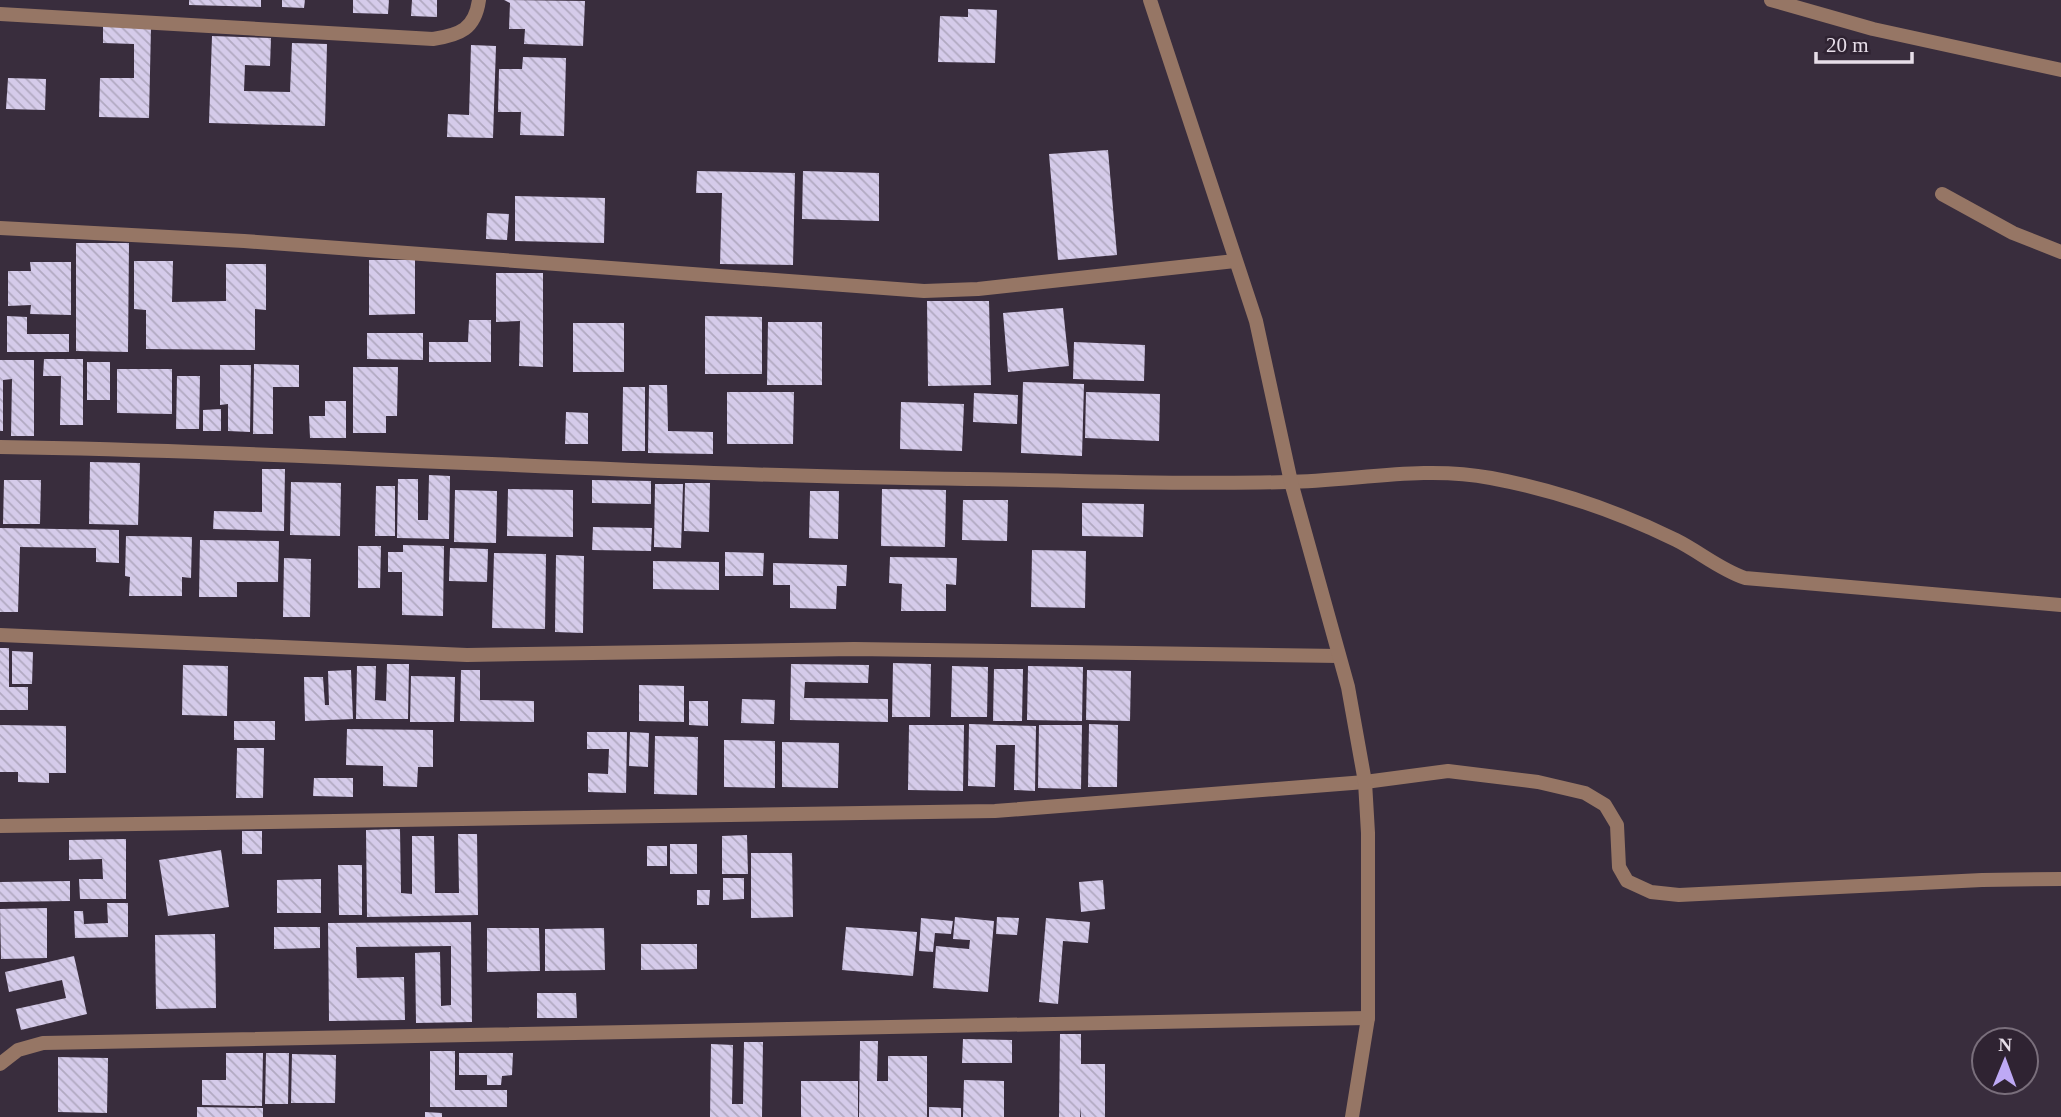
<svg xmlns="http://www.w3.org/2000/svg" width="2061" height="1117" viewBox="0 0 2061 1117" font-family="'Times New Roman',serif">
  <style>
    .building { fill: url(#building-back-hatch) }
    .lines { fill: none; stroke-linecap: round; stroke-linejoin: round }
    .minor { stroke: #967665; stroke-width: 14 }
    .tertiary { stroke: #967665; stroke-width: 14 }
  </style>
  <defs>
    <pattern id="building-back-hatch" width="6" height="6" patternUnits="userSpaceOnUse" patternTransform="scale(1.75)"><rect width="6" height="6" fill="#d5cbea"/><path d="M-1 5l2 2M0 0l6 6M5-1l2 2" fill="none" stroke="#b1a9c1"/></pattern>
  </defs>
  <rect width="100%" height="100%" fill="#392d3d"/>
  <g class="building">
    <polygon points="189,0 261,0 261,7 189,5"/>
    <polygon points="282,0 305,0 304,8 282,7"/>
    <polygon points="353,0 389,0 388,14 353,13"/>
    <polygon points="412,0 437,0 437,17 411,16"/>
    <polygon points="504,0 585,1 583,46 524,44 525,29 509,29 510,3"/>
    <polygon points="968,9 997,10 995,63 938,62 940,16 968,17"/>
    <polygon points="103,26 151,27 149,118 99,117 100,78 134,78 134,44 103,43"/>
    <polygon points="212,36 271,38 270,66 245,65 244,91 290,92 292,43 327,44 325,126 209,123"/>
    <polygon points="471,45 496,46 493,138 447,137 448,114 469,115"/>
    <polygon points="523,57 566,58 564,136 520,135 521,112 498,112 499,69 522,69"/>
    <polygon points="8,78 46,79 45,110 6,109"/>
    <polygon points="1108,150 1117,255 1058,260 1049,154"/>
    <polygon points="697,171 795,173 793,265 720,264 722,193 696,193"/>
    <polygon points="803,171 879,173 879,221 802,219"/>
    <polygon points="515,196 605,198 604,243 515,241"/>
    <polygon points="487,213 509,214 507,240 486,239"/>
    <polygon points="76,243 129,243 128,352 76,351"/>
    <polygon points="369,260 415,260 415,314 369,315"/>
    <polygon points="134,261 173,261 172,302 226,301 226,264 266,264 266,310 255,309 255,350 146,349 146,310 134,309"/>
    <polygon points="30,262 71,262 71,315 30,314 31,305 8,306 8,271 31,271"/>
    <polygon points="496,273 543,273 543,367 519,366 520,321 496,322"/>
    <polygon points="927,301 989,301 991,385 928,386"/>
    <polygon points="1063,308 1069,366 1008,372 1003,313"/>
    <polygon points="7,316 27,317 27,334 69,334 69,352 7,352"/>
    <polygon points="705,316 762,317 762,374 705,374"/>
    <polygon points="469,320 491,320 491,362 429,362 429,342 468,342"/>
    <polygon points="768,322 822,322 822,385 767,385"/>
    <rect x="573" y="323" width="51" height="49"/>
    <polygon points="367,333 423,333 423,360 367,359"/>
    <polygon points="1074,342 1145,345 1144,381 1073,379"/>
    <polygon points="44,359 83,359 83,425 60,425 61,376 43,376"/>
    <polygon points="0,360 34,360 34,436 11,436 12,379 3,380 3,431 0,431"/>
    <rect x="87" y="362" width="23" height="38"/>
    <polygon points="254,364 299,365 299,387 273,387 273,434 253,434"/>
    <polygon points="220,365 251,365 250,432 228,431 228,404 220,405"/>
    <polygon points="353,367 398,367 397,416 386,416 386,433 353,433"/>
    <polygon points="117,369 172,369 172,414 117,413"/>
    <polygon points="177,376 200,376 199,429 176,429"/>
    <polygon points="1023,382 1084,384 1082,456 1021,453"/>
    <polygon points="649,385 667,385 668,431 713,432 713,454 648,453"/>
    <polygon points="623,387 645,387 645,451 622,451"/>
    <polygon points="727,392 794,392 793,444 727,444"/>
    <polygon points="1086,392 1160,394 1159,441 1085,438"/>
    <polygon points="974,393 1018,395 1017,424 973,422"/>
    <polygon points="325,401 346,401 346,438 310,438 309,416 325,416"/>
    <polygon points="901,402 964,404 962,451 900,449"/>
    <polygon points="221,409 221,431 203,431 203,410"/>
    <polygon points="566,412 588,413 588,444 565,444"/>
    <polygon points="90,462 140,463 138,525 89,524"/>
    <polygon points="262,469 285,469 284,531 213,529 214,511 262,512"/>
    <polygon points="429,475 450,476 449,539 397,538 398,479 418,479 418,520 428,520"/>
    <polygon points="4,480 41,480 40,524 3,524"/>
    <polygon points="592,480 651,481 651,504 592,503"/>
    <polygon points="291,482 341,483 340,536 290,535"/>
    <polygon points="685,483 710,483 709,532 684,531"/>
    <polygon points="655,484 683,484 681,548 654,547"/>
    <polygon points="376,486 395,486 395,536 375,536"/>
    <polygon points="508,489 573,490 573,537 507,536"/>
    <polygon points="882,489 946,490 945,547 881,546"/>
    <polygon points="455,490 497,491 496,543 454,542"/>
    <polygon points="810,491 839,491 838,539 809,538"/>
    <polygon points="963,500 1008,500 1007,541 962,540"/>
    <polygon points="1082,503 1144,504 1143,537 1082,536"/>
    <polygon points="593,527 652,528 651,551 592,550"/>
    <polygon points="0,528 119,530 119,563 96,562 96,548 20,547 18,612 0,612"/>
    <polygon points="126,536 192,537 191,578 182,577 182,596 129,596 130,577 125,576"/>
    <polygon points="200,540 279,541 278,582 237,582 237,597 199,597"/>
    <polygon points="403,545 444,546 443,616 402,615 402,572 388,572 388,552 403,552"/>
    <polygon points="358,546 381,546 380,588 358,588"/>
    <polygon points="450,548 488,549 487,582 449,581"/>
    <polygon points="1032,550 1086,551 1085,608 1031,607"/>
    <polygon points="725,552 764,553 763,576 725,576"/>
    <polygon points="494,553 546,554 545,629 492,628"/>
    <polygon points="556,555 584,556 583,633 555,632"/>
    <polygon points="890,557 957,558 956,585 946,584 946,611 901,611 902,584 889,583"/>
    <polygon points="284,558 311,559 310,617 283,617"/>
    <polygon points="653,561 719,562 719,590 653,589"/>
    <polygon points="773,563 847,565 846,586 837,586 836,609 790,608 790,585 773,585"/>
    <polygon points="0,648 9,648 9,687 28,687 28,710 0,710"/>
    <polygon points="12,651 33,652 32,684 12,684"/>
    <polygon points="893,663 931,664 930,717 892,717"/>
    <polygon points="387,664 409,664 408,719 356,719 357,666 376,666 375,700 386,701"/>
    <polygon points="791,664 869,665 868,683 805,682 804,698 888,699 888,722 790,720"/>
    <polygon points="183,665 228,666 227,716 182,715"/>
    <polygon points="952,666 988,667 987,717 951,717"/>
    <polygon points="1028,666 1083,667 1082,721 1027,720"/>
    <polygon points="994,669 1023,669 1022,721 993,721"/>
    <polygon points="351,670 353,719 305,721 304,677 323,677 325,705 329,705 328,671"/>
    <polygon points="461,670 480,670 480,700 534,701 534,722 460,721"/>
    <polygon points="1087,670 1131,671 1130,721 1086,720"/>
    <polygon points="411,676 455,677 454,722 410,722"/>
    <polygon points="639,685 684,686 684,722 639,721"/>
    <polygon points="742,699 775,700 774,724 741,723"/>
    <polygon points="689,701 708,701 708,726 689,725"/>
    <rect x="234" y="721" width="41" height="19"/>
    <polygon points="969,724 1036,726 1035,791 1014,790 1015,745 996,745 995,787 968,786"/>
    <polygon points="1089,724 1118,725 1117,787 1088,787"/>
    <polygon points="0,725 66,726 66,773 49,773 49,783 18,782 18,772 0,772"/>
    <polygon points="909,725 964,725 963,791 908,790"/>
    <polygon points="1039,725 1082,725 1081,789 1038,788"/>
    <polygon points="347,729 433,730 433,767 418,767 417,787 383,786 383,766 346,765"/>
    <polygon points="587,732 627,732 626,793 588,792 588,773 608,774 609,749 587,749"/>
    <polygon points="630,732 649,733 648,767 629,766"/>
    <polygon points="655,736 698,737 697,795 654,794"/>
    <polygon points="724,740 775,741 775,788 724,787"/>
    <polygon points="782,742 839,743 838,788 782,787"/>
    <polygon points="237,748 264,748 263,798 236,798"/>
    <polygon points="314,778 353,778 353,797 313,796"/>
    <polygon points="400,829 401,893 412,894 412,836 434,836 435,893 459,893 458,834 477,834 478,915 367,917 366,830"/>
    <rect x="242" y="831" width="20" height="23"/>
    <polygon points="747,835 748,874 722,874 722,836"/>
    <polygon points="126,839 126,899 80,899 79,879 103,879 102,859 69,860 69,840"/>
    <rect x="670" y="844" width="27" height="30"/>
    <rect x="647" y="846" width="20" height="20"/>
    <polygon points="221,850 229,907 168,916 159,860"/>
    <polygon points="751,853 792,853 793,917 751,918"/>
    <polygon points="338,865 362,865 362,915 339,915"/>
    <polygon points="723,878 744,878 744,899 723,900"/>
    <polygon points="321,879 321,913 277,913 277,880"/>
    <polygon points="1103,880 1105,909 1081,912 1079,882"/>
    <polygon points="70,881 70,901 0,902 0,882"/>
    <polygon points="697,890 710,890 709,905 697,905"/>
    <polygon points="107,903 128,903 128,937 75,938 74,911 83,911 84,924 108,923"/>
    <polygon points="47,908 47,958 1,959 0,909"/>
    <polygon points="955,917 994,921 988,992 933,988 936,946 969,949 970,940 953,939"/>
    <polygon points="997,917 1019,918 1017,935 996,934"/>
    <polygon points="921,918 953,921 951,934 935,933 933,952 919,951"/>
    <polygon points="1046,918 1090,922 1088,943 1063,941 1058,1004 1039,1002"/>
    <polygon points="471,922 472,1022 416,1023 415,953 440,952 441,1006 451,1005 451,946 356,947 357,978 404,977 405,1020 329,1021 328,923"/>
    <polygon points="274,927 320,927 320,948 274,949"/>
    <polygon points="846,927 917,932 913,976 842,970"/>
    <polygon points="487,928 539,928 540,971 487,972"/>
    <polygon points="604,928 605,970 545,971 545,929"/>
    <polygon points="215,934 216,1008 156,1009 155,935"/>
    <polygon points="641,944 697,944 697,969 641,970"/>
    <polygon points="74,956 87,1014 21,1030 16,1009 66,998 62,980 9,992 5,972"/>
    <polygon points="537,993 576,993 577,1018 537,1018"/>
    <polygon points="1060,1034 1081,1034 1081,1064 1105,1064 1105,1117 1081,1117 1081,1107 1080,1117 1059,1117"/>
    <polygon points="963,1039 1012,1040 1012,1063 962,1063"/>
    <polygon points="860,1041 878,1041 877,1081 888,1081 888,1056 927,1056 927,1117 859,1117"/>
    <polygon points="744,1042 763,1042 762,1117 710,1117 711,1044 733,1045 732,1104 743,1104"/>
    <polygon points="430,1051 455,1051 455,1090 507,1090 507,1107 430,1107"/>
    <polygon points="226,1053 263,1053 262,1106 202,1105 202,1080 226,1080"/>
    <polygon points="266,1053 289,1053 288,1104 265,1104"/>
    <polygon points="459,1053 513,1053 512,1075 502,1076 501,1085 487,1085 487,1075 459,1075"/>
    <polygon points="292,1054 336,1055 335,1103 291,1103"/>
    <polygon points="58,1057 108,1058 107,1113 58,1112"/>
    <polygon points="964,1080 1004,1081 1004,1117 963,1117"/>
    <rect x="801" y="1081" width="57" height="36"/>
    <polygon points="197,1107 263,1108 263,1117 197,1117"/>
    <polygon points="929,1107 961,1108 961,1117 929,1117"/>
    <polygon points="425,1112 442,1113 442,1117 425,1117"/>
  </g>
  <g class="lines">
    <g class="minor">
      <polyline points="1771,0 1873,29 2061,70"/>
      <path d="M0 14 433 39C460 35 475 29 479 0"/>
      <polyline points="1942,194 2013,233 2061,252"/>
      <polyline points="0,228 244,241 924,291 978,289 1235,261"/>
      <path d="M0 447C323 452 645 476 968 479 1074 480 1181 485 1287 482 1355 481 1423 465 1491 478 1555 490 1617 511 1676 540 1700 552 1719 569 1745 578L2061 605"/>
      <polyline points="0,635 467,655 854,649 1339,656"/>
      <polyline points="0,826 995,811 1365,782 1448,771 1538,782 1585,793 1605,805 1617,825 1619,867 1627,881 1651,892 1679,895 1982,880 2061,879"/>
      <polyline points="0,1064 18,1050 43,1043 1368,1018"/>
    </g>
    <polyline class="tertiary" points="1150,0 1256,321 1291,482 1348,687 1365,782 1368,833 1368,1018 1352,1117"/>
  </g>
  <g transform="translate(2005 1061) rotate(1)"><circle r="33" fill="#2f2332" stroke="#796e7b" stroke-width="2"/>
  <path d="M0-5L12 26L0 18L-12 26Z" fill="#bea9f5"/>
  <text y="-10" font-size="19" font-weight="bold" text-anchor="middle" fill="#e7dee9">N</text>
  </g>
  <path d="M1816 52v10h96v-10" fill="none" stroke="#e7dee9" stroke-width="3.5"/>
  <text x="1826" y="52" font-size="21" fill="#e7dee9" stroke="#2f2332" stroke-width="5" paint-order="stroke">20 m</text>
</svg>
